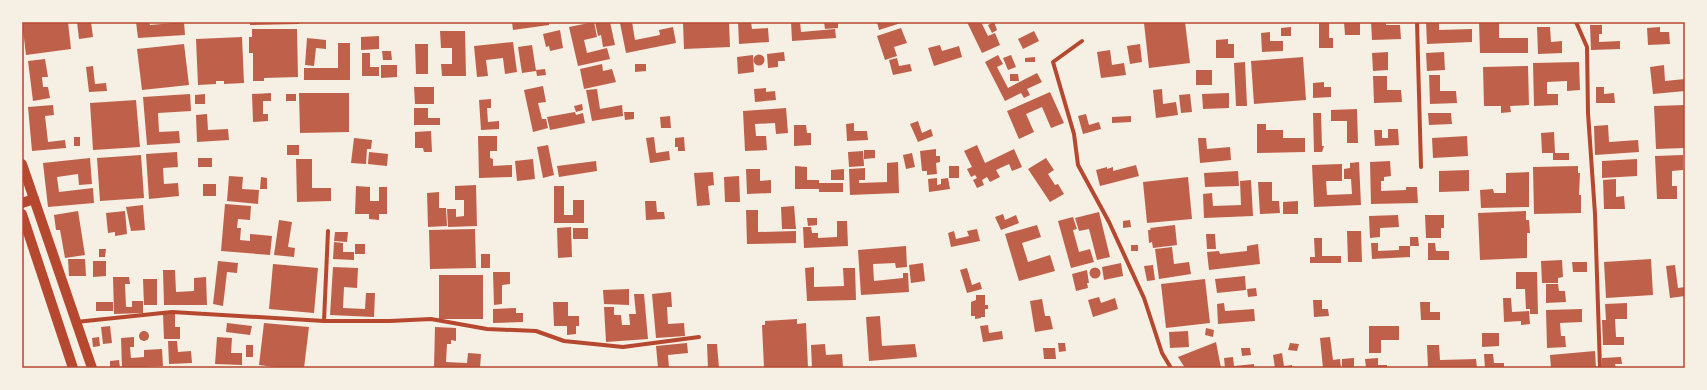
<svg xmlns="http://www.w3.org/2000/svg" width="1707" height="390" viewBox="0 0 1707 390" font-family="Roboto,sans-serif">
  <style>
    .building { fill: #bf614a }
    .lines { fill: none; stroke-linecap: round; stroke-linejoin: round }
    .minor { stroke: #b5482f; stroke-width: 4 }
    .trunk { stroke: #b5482f; stroke-width: 10 }
    .neatline { fill: none; stroke: #b5482f; stroke-width: 1.5 }
  </style>
  <rect width="100%" height="100%" fill="#f6efe4"/>
  <g class="building">
    <polygon points="22,22 68,22 71,49 26,55"/>
    <polygon points="77,22 91,22 93,37 79,39"/>
    <polygon points="136,22 149,22 150,25 184,22 185,35 138,38"/>
    <polygon points="250,22 299,22 299,24 250,25"/>
    <polygon points="512,22 549,22 549,25 513,30"/>
    <polygon points="594,22 597,37 584,40 587,53 607,48 610,59 578,66 569,27"/>
    <polygon points="595,22 610,22 615,45 603,47 601,35 598,36"/>
    <polygon points="627,22 632,22 635,40 660,35 659,30 673,27 676,43 626,53 620,23"/>
    <polygon points="683,22 729,22 730,47 684,49"/>
    <polygon points="738,22 751,22 752,29 768,28 769,42 739,44"/>
    <polygon points="791,22 800,22 801,32 835,29 836,38 792,41"/>
    <polygon points="824,22 838,22 838,28 825,29"/>
    <polygon points="877,22 904,22 879,30"/>
    <polygon points="967,22 981,22 988,36 995,33 1000,45 982,53"/>
    <polygon points="994,22 997,30 992,33 988,25"/>
    <polygon points="1185,22 1190,63 1149,68 1144,23"/>
    <polygon points="1319,22 1329,22 1329,38 1333,38 1333,48 1319,48"/>
    <polygon points="1344,22 1360,22 1360,35 1345,35"/>
    <polygon points="1371,22 1386,22 1386,25 1400,25 1401,39 1372,40"/>
    <polygon points="1426,22 1439,22 1439,30 1472,29 1472,42 1427,44"/>
    <polygon points="1479,22 1499,22 1499,38 1528,38 1528,53 1480,53"/>
    <polygon points="1590,25 1602,25 1602,34 1599,34 1599,42 1620,41 1620,49 1591,50"/>
    <polygon points="1291,27 1291,36 1281,36 1281,28"/>
    <polygon points="1537,27 1550,27 1551,42 1562,41 1562,53 1538,54"/>
    <polygon points="1660,27 1660,32 1669,32 1670,44 1648,45 1647,28"/>
    <polygon points="901,28 907,43 894,47 897,56 885,60 877,36"/>
    <polygon points="252,29 297,29 298,77 264,78 264,81 253,81 253,53 249,53 249,37 252,37"/>
    <polygon points="560,30 563,48 550,51 549,46 546,47 543,34"/>
    <polygon points="440,31 465,31 466,76 442,76 441,64 452,64 452,48 441,48"/>
    <polygon points="1034,31 1039,41 1023,49 1018,39"/>
    <polygon points="1270,32 1270,41 1283,41 1283,51 1262,52 1261,33"/>
    <polygon points="379,36 379,49 361,50 361,37"/>
    <polygon points="242,37 244,83 224,84 224,81 216,81 216,84 198,85 196,39"/>
    <polygon points="307,38 326,40 326,49 316,48 314,66 305,65"/>
    <polygon points="1228,39 1228,44 1234,44 1234,58 1216,58 1216,40"/>
    <polygon points="513,42 517,72 505,74 503,58 486,60 488,76 477,77 474,46"/>
    <polygon points="338,43 350,43 350,80 304,80 304,68 338,68"/>
    <polygon points="184,44 189,85 142,90 137,49"/>
    <polygon points="415,44 428,44 428,74 416,74"/>
    <polygon points="1140,44 1142,62 1130,64 1127,46"/>
    <polygon points="532,45 536,71 522,73 518,47"/>
    <polygon points="940,45 942,51 959,46 962,57 934,66 928,48"/>
    <polygon points="1110,50 1112,65 1124,63 1126,75 1101,78 1097,52"/>
    <polygon points="382,51 391,51 392,60 383,60"/>
    <polygon points="784,52 785,61 778,61 778,67 768,68 767,54"/>
    <polygon points="1388,52 1388,70 1373,71 1372,53"/>
    <polygon points="1444,52 1445,70 1427,71 1426,53"/>
    <polygon points="362,53 370,53 370,67 379,67 379,76 362,76"/>
    <circle cx="759" cy="60" r="5.5"/>
    <polygon points="753,55 754,72 738,74 737,57"/>
    <polygon points="998,55 1003,64 997,67 1008,88 1037,73 1042,82 1027,89 1030,95 1024,98 1021,93 1005,101 985,62"/>
    <polygon points="1011,55 1016,67 1008,70 1003,58"/>
    <polygon points="1035,57 1035,62 1025,62 1025,58"/>
    <polygon points="1303,57 1306,100 1254,104 1251,61"/>
    <polygon points="897,58 899,66 910,64 912,71 893,75 889,60"/>
    <polygon points="45,59 48,77 42,77 43,87 48,87 50,98 33,101 28,61"/>
    <polygon points="1245,62 1247,106 1236,106 1234,63"/>
    <polygon points="1579,62 1580,90 1567,91 1567,81 1547,82 1547,94 1558,94 1558,105 1534,106 1533,63"/>
    <polygon points="602,64 603,71 612,69 616,82 584,89 580,69"/>
    <polygon points="635,64 646,64 646,71 635,72"/>
    <polygon points="381,65 397,65 397,77 381,78"/>
    <polygon points="1664,65 1665,81 1685,79 1685,91 1653,94 1650,67"/>
    <polygon points="93,66 95,84 106,83 107,91 89,92 86,67"/>
    <polygon points="1528,66 1529,105 1510,106 1511,112 1501,113 1501,106 1484,106 1483,67"/>
    <polygon points="545,69 546,75 537,76 536,70"/>
    <rect x="1196" y="70" width="16" height="15"/>
    <polygon points="1010,74 1018,74 1019,81 1010,81"/>
    <polygon points="1429,75 1440,75 1440,91 1456,91 1457,103 1430,104"/>
    <polygon points="1373,76 1387,76 1387,90 1401,90 1402,102 1374,103"/>
    <polygon points="1324,82 1324,87 1331,87 1331,97 1313,98 1313,83"/>
    <polygon points="543,86 546,102 538,103 542,119 546,119 548,128 533,132 524,90"/>
    <polygon points="414,87 434,87 434,104 415,104"/>
    <polygon points="1596,87 1604,87 1604,94 1614,93 1615,103 1596,103"/>
    <polygon points="766,88 766,92 775,91 776,100 755,102 754,89"/>
    <polygon points="597,89 600,109 622,105 623,116 592,121 586,90"/>
    <polygon points="1162,89 1163,104 1176,102 1178,115 1156,118 1153,90"/>
    <polygon points="1050,92 1064,123 1051,128 1042,107 1026,114 1034,132 1019,139 1007,111"/>
    <polygon points="271,93 271,101 263,101 263,114 268,114 268,121 253,122 252,94"/>
    <polygon points="299,93 349,93 349,132 300,133"/>
    <polygon points="1229,93 1229,108 1203,109 1202,94"/>
    <polygon points="190,94 191,111 158,113 159,132 179,131 180,143 147,145 143,97"/>
    <polygon points="205,94 205,104 195,104 195,95"/>
    <rect x="286" y="94" width="10" height="7"/>
    <polygon points="1190,94 1192,112 1181,113 1179,95"/>
    <polygon points="491,99 491,108 487,108 488,122 499,121 499,129 481,130 479,100"/>
    <polygon points="136,100 140,147 93,150 90,103"/>
    <polygon points="582,104 583,110 576,112 574,106"/>
    <polygon points="53,105 54,115 45,116 48,142 65,140 66,148 32,151 28,107"/>
    <polygon points="1685,105 1685,148 1656,149 1654,106"/>
    <polygon points="414,108 428,108 428,118 440,118 440,125 414,125"/>
    <polygon points="786,108 788,133 776,134 775,123 755,124 756,136 766,136 767,150 745,151 743,111"/>
    <polygon points="1357,109 1358,143 1347,143 1347,121 1331,121 1331,110"/>
    <polygon points="575,112 576,115 583,113 585,123 550,130 547,117"/>
    <polygon points="624,112 634,112 634,119 625,120"/>
    <polygon points="1313,113 1321,113 1322,146 1324,146 1322,152 1314,152"/>
    <polygon points="1428,113 1451,113 1452,124 1429,125"/>
    <polygon points="207,114 208,130 228,129 229,140 197,142 196,115"/>
    <polygon points="1086,114 1089,125 1099,122 1101,129 1083,134 1078,116"/>
    <polygon points="670,116 671,128 661,128 660,117"/>
    <polygon points="1131,116 1131,122 1112,123 1112,117"/>
    <polygon points="918,121 922,133 931,129 933,136 918,142 910,124"/>
    <polygon points="854,123 854,131 867,131 868,140 847,141 846,124"/>
    <polygon points="1257,124 1266,124 1266,130 1283,130 1283,138 1305,138 1305,152 1257,153"/>
    <polygon points="794,125 806,125 807,133 811,133 811,145 794,146"/>
    <polygon points="1608,125 1609,142 1638,140 1639,152 1595,155 1594,126"/>
    <polygon points="1388,129 1398,129 1399,145 1375,146 1374,130 1382,130 1382,138 1388,138"/>
    <polygon points="431,131 432,152 424,152 423,148 415,148 415,132"/>
    <polygon points="1554,132 1555,153 1569,153 1569,160 1553,160 1553,153 1542,153 1541,133"/>
    <polygon points="478,136 497,136 497,151 490,151 490,158 493,159 493,166 512,165 512,177 479,178"/>
    <polygon points="1467,136 1468,156 1433,158 1432,138"/>
    <rect x="74" y="137" width="6" height="9"/>
    <polygon points="654,137 656,153 669,151 670,160 650,163 646,138"/>
    <polygon points="684,137 685,151 678,151 678,147 675,147 675,138"/>
    <polygon points="354,138 372,140 371,149 367,149 366,164 351,163"/>
    <polygon points="1198,138 1206,138 1207,149 1230,147 1231,160 1200,163"/>
    <rect x="287" y="145" width="12" height="10"/>
    <polygon points="548,145 554,175 543,178 537,147"/>
    <polygon points="977,145 985,163 1014,149 1022,167 1012,171 1009,164 996,170 1000,177 990,182 987,177 982,180 984,185 977,188 973,180 977,178 975,175 971,177 967,169 972,167 964,151"/>
    <polygon points="936,149 936,156 940,156 940,162 936,163 937,174 927,175 927,171 922,171 920,151"/>
    <polygon points="864,150 875,150 875,158 864,159"/>
    <polygon points="863,151 864,166 849,167 848,152"/>
    <polygon points="177,152 178,167 163,168 164,184 178,183 179,196 149,199 146,154"/>
    <polygon points="369,152 388,154 387,166 368,164"/>
    <polygon points="912,153 915,167 906,169 903,155"/>
    <polygon points="141,155 144,198 100,201 97,158"/>
    <polygon points="1683,155 1683,170 1672,171 1672,186 1677,186 1677,199 1657,199 1655,156"/>
    <polygon points="90,158 92,184 79,185 78,174 57,177 59,192 93,188 94,203 48,207 43,163"/>
    <rect x="198" y="158" width="14" height="9"/>
    <polygon points="1046,158 1054,170 1048,174 1055,185 1058,184 1064,194 1050,202 1028,169"/>
    <polygon points="296,159 312,159 312,188 331,188 331,201 297,202"/>
    <polygon points="533,159 535,179 517,181 515,161"/>
    <polygon points="1637,159 1637,176 1602,178 1602,161"/>
    <polygon points="596,161 597,171 559,177 557,166"/>
    <polygon points="1390,161 1391,176 1384,177 1384,181 1381,181 1381,191 1406,190 1406,187 1417,187 1418,203 1371,204 1370,162"/>
    <polygon points="898,162 899,193 850,195 849,169 865,168 865,180 859,180 859,183 887,182 887,163"/>
    <polygon points="1359,162 1361,205 1314,207 1312,165 1342,164 1342,181 1326,181 1327,195 1352,194 1351,179 1344,179 1344,169 1350,168 1350,163"/>
    <polygon points="1136,165 1139,176 1100,186 1096,170 1107,167 1107,169 1113,167 1113,171"/>
    <polygon points="795,166 807,167 807,180 819,180 819,183 843,183 843,192 819,192 819,189 795,189"/>
    <rect x="949" y="166" width="10" height="12"/>
    <polygon points="1578,166 1578,173 1580,173 1579,195 1581,195 1581,213 1534,214 1533,167"/>
    <polygon points="746,169 760,169 760,181 771,180 771,193 747,194"/>
    <polygon points="844,169 844,180 831,180 831,170"/>
    <polygon points="1469,170 1469,191 1439,192 1439,171"/>
    <polygon points="1238,171 1239,186 1205,187 1204,173"/>
    <polygon points="713,172 714,185 708,186 710,205 697,206 694,173"/>
    <polygon points="1529,172 1529,207 1481,208 1480,190 1493,189 1494,193 1506,193 1506,173"/>
    <polygon points="229,176 243,177 242,189 259,190 258,204 227,201"/>
    <polygon points="739,176 740,202 725,202 724,177"/>
    <polygon points="261,177 267,178 267,189 260,189"/>
    <polygon points="1188,177 1192,219 1147,223 1143,182"/>
    <polygon points="937,178 937,185 941,184 941,179 948,178 950,189 929,192 928,179"/>
    <polygon points="1616,179 1616,197 1624,196 1625,209 1604,209 1603,180"/>
    <polygon points="1251,180 1253,216 1204,218 1203,194 1212,193 1213,206 1241,205 1240,181"/>
    <polygon points="1258,182 1272,182 1272,201 1279,201 1280,213 1260,214"/>
    <rect x="203" y="184" width="13" height="12"/>
    <polygon points="476,185 477,226 448,227 447,209 456,209 456,217 464,216 464,200 455,200 455,186"/>
    <polygon points="356,186 370,187 370,201 379,201 379,187 387,187 387,214 379,214 379,220 369,219 369,214 355,214"/>
    <polygon points="554,186 564,186 564,215 573,215 573,200 584,200 584,223 554,223"/>
    <polygon points="439,192 439,208 446,208 447,226 428,227 427,193"/>
    <polygon points="645,201 656,201 657,212 664,212 665,219 646,220"/>
    <polygon points="1298,201 1298,214 1283,214 1283,202"/>
    <polygon points="225,204 251,206 250,220 238,219 237,228 241,228 240,240 250,241 250,234 272,236 270,255 221,251"/>
    <polygon points="143,205 145,230 131,231 126,207"/>
    <polygon points="794,206 796,229 782,229 781,207"/>
    <polygon points="746,210 758,210 758,232 796,231 796,243 747,244"/>
    <polygon points="78,211 85,255 65,258 60,230 56,230 54,215"/>
    <polygon points="125,211 127,234 115,236 115,232 108,233 106,213"/>
    <polygon points="1526,211 1526,220 1529,220 1530,233 1527,233 1527,258 1480,260 1478,213"/>
    <polygon points="1099,212 1110,257 1097,260 1089,229 1079,231 1075,218"/>
    <polygon points="1003,214 1005,220 1016,215 1019,223 1001,230 995,217"/>
    <polygon points="1398,215 1399,227 1380,228 1380,237 1370,238 1369,216"/>
    <polygon points="1425,215 1444,215 1444,228 1441,228 1441,238 1426,238"/>
    <polygon points="1073,217 1077,229 1073,230 1079,252 1090,249 1094,262 1071,268 1058,221"/>
    <polygon points="807,218 817,218 817,225 808,226"/>
    <polygon points="279,220 292,222 288,247 295,248 294,257 274,255"/>
    <polygon points="1130,220 1131,227 1123,228 1123,221"/>
    <polygon points="837,221 847,221 848,246 804,248 803,227 811,227 812,233 818,233 818,238 837,237"/>
    <polygon points="1037,225 1041,237 1022,243 1028,262 1050,255 1055,271 1019,281 1005,234"/>
    <polygon points="1175,225 1177,245 1153,248 1152,242 1149,243 1148,230 1151,230 1150,228"/>
    <polygon points="571,227 572,257 558,258 557,228"/>
    <rect x="573" y="228" width="15" height="11"/>
    <polygon points="475,229 476,268 430,269 429,230"/>
    <polygon points="977,229 980,241 951,247 948,233 954,231 956,239 969,236 967,231"/>
    <polygon points="1347,231 1361,231 1362,262 1348,262"/>
    <polygon points="335,232 348,232 347,242 334,241"/>
    <polygon points="1206,234 1215,234 1216,249 1207,249"/>
    <polygon points="1410,237 1418,237 1419,246 1410,246"/>
    <polygon points="1314,238 1322,238 1322,256 1341,256 1341,263 1310,263 1310,257 1315,257"/>
    <polygon points="334,242 343,243 343,252 354,252 354,260 333,259"/>
    <polygon points="1371,243 1378,243 1378,251 1399,250 1399,246 1410,246 1410,257 1372,259"/>
    <polygon points="1428,243 1435,243 1436,251 1449,251 1449,260 1428,260"/>
    <rect x="355" y="244" width="10" height="10"/>
    <polygon points="1258,244 1260,264 1209,270 1207,252 1219,251 1220,254 1247,251 1247,246"/>
    <rect x="1131" y="245" width="7" height="6"/>
    <polygon points="906,246 907,267 896,268 895,263 873,264 874,281 903,278 903,273 908,273 909,292 861,295 858,250"/>
    <polygon points="1172,247 1174,264 1189,262 1191,274 1159,279 1155,249"/>
    <polygon points="99,249 106,249 105,257 99,257"/>
    <rect x="481" y="254" width="9" height="14"/>
    <polygon points="68,259 85,259 86,276 69,276"/>
    <polygon points="1651,259 1653,295 1606,298 1604,262"/>
    <polygon points="1562,260 1563,277 1558,278 1558,283 1542,283 1541,261"/>
    <polygon points="93,261 106,261 106,276 93,277"/>
    <polygon points="218,261 238,263 237,273 227,272 223,306 213,304"/>
    <polygon points="1572,262 1587,262 1587,272 1573,272"/>
    <polygon points="923,263 925,281 911,283 909,265"/>
    <polygon points="1121,263 1123,276 1104,280 1102,267"/>
    <polygon points="273,264 318,268 314,313 269,309"/>
    <polygon points="1153,265 1155,280 1147,281 1144,266"/>
    <polygon points="1675,265 1678,288 1685,287 1685,296 1670,298 1666,266"/>
    <polygon points="333,267 358,268 357,288 344,287 343,308 365,309 366,293 375,293 374,317 330,315"/>
    <polygon points="814,267 814,287 844,286 843,268 855,268 856,300 807,301 805,268"/>
    <circle cx="1095" cy="273" r="5.5"/>
    <polygon points="967,268 972,285 980,282 982,289 967,293 960,270"/>
    <polygon points="163,270 175,270 176,292 194,291 194,278 206,277 207,305 164,305"/>
    <polygon points="1087,270 1089,283 1087,283 1088,288 1076,291 1072,274"/>
    <polygon points="493,272 510,272 510,284 502,285 502,304 494,305"/>
    <polygon points="1516,272 1537,272 1538,314 1530,314 1530,309 1526,309 1525,289 1516,289"/>
    <rect x="439" y="275" width="44" height="44"/>
    <polygon points="1245,276 1246,290 1217,293 1215,279"/>
    <polygon points="113,277 129,277 130,284 125,284 126,307 132,307 132,301 143,301 143,313 114,314"/>
    <polygon points="143,279 157,279 157,305 144,305"/>
    <polygon points="1205,279 1210,323 1166,328 1161,284"/>
    <polygon points="1546,284 1558,284 1559,291 1565,291 1566,302 1546,303"/>
    <polygon points="1256,288 1257,296 1248,297 1247,289"/>
    <polygon points="629,289 629,305 604,304 603,290"/>
    <polygon points="671,292 672,307 667,307 668,324 684,323 685,336 656,338 652,294"/>
    <polygon points="634,294 644,294 648,339 606,342 604,307 614,307 614,315 621,315 622,325 630,325 629,314 636,314"/>
    <polygon points="976,295 985,295 985,305 988,305 988,309 985,309 985,317 981,317 981,318 975,319 975,316 971,316 971,302 976,300"/>
    <polygon points="1099,297 1101,303 1115,298 1118,309 1093,317 1088,300"/>
    <polygon points="1503,298 1511,298 1512,312 1529,311 1530,324 1521,325 1521,321 1504,322"/>
    <polygon points="1042,299 1045,316 1050,316 1053,329 1035,332 1030,301"/>
    <polygon points="1313,300 1322,300 1322,309 1328,309 1329,316 1314,317"/>
    <rect x="96" y="302" width="17" height="9"/>
    <polygon points="553,302 568,302 568,316 579,316 579,326 576,326 576,334 567,335 567,326 554,326"/>
    <polygon points="1420,302 1430,302 1430,312 1440,312 1440,320 1421,320"/>
    <polygon points="1224,303 1225,311 1254,309 1255,321 1218,324 1217,304"/>
    <polygon points="1627,303 1627,319 1615,319 1616,337 1624,337 1624,345 1603,345 1602,320 1606,320 1605,304"/>
    <polygon points="516,308 516,313 523,313 523,322 493,323 493,309"/>
    <polygon points="1582,309 1582,322 1560,323 1561,336 1565,336 1566,347 1547,348 1546,310"/>
    <polygon points="163,314 175,314 175,327 180,327 180,339 164,339"/>
    <polygon points="880,316 882,346 915,344 917,357 869,361 866,317"/>
    <polygon points="797,319 797,324 806,323 808,368 764,368 762,325 765,325 765,321"/>
    <polygon points="227,323 252,326 250,335 226,332"/>
    <polygon points="264,323 309,327 304,368 282,368 259,365"/>
    <polygon points="988,325 989,333 1002,331 1003,339 983,342 980,326"/>
    <polygon points="110,326 112,343 103,344 101,327"/>
    <polygon points="1369,326 1399,326 1399,340 1381,340 1381,353 1369,353"/>
    <polygon points="435,327 456,328 456,341 451,340 451,344 447,344 446,362 467,363 468,353 481,354 480,368 434,368"/>
    <polygon points="1206,328 1214,330 1213,337 1205,335"/>
    <polygon points="1188,331 1189,347 1170,348 1169,332"/>
    <circle cx="144" cy="336" r="5"/>
    <polygon points="1482,333 1499,333 1499,346 1482,347"/>
    <polygon points="99,337 100,346 93,347 92,338"/>
    <polygon points="134,337 134,347 130,347 131,358 144,357 144,350 162,349 163,366 122,368 121,338"/>
    <polygon points="217,337 232,338 231,353 242,353 242,365 215,364"/>
    <polygon points="1330,337 1333,360 1340,359 1341,368 1323,368 1320,338"/>
    <polygon points="168,341 177,341 178,352 191,351 192,363 169,364"/>
    <polygon points="1216,342 1221,368 1185,368 1178,357"/>
    <polygon points="687,343 688,353 668,355 669,368 658,368 656,346"/>
    <polygon points="1058,343 1065,343 1066,351 1059,352"/>
    <polygon points="1290,343 1299,344 1297,351 1288,350"/>
    <polygon points="707,344 717,344 719,368 708,368"/>
    <polygon points="825,344 826,355 842,354 843,367 812,368 811,345"/>
    <rect x="246" y="345" width="7" height="12"/>
    <polygon points="1427,345 1439,345 1440,360 1476,359 1477,368 1428,368"/>
    <polygon points="1043,348 1055,348 1056,359 1044,359"/>
    <polygon points="1241,348 1250,348 1251,355 1242,356"/>
    <polygon points="1595,351 1596,368 1551,368 1550,355"/>
    <polygon points="1282,353 1284,366 1292,365 1292,368 1275,368 1273,355"/>
    <polygon points="1484,354 1493,354 1494,363 1504,363 1504,368 1485,368"/>
    <polygon points="1233,357 1234,366 1254,364 1254,368 1225,368 1224,358"/>
    <polygon points="1621,357 1622,364 1615,364 1616,368 1602,368 1602,358"/>
    <polygon points="1354,358 1354,368 1342,368 1342,359"/>
    <polygon points="1378,358 1378,365 1387,365 1387,368 1366,368 1365,359"/>
    <polygon points="119,360 120,368 110,368 110,361"/>
  </g>
  <g class="lines">
    <g class="minor">
      <polyline points="1417,22 1421,167"/>
      <polyline points="1576,22 1587,47 1588,113 1595,214 1600,368"/>
      <polyline points="1082,41 1053,62 1074,134 1078,165 1109,222 1144,298 1162,353 1171,368"/>
      <polyline points="324,321 328,231"/>
      <polyline points="76,322 172,312 324,321 390,321 431,319 487,329 536,331 564,341 623,347 699,337"/>
    </g>
    <g class="trunk">
      <polyline points="22,164 92,368"/>
      <polyline points="22,203 34,199"/>
      <polyline points="22,214 73,368"/>
    </g>
  </g>
  <rect width="1707" height="390" fill="none" stroke="#f6efe4" stroke-width="46"/>
  <rect x="23" y="23" width="1661" height="344" class="neatline"/>
</svg>
